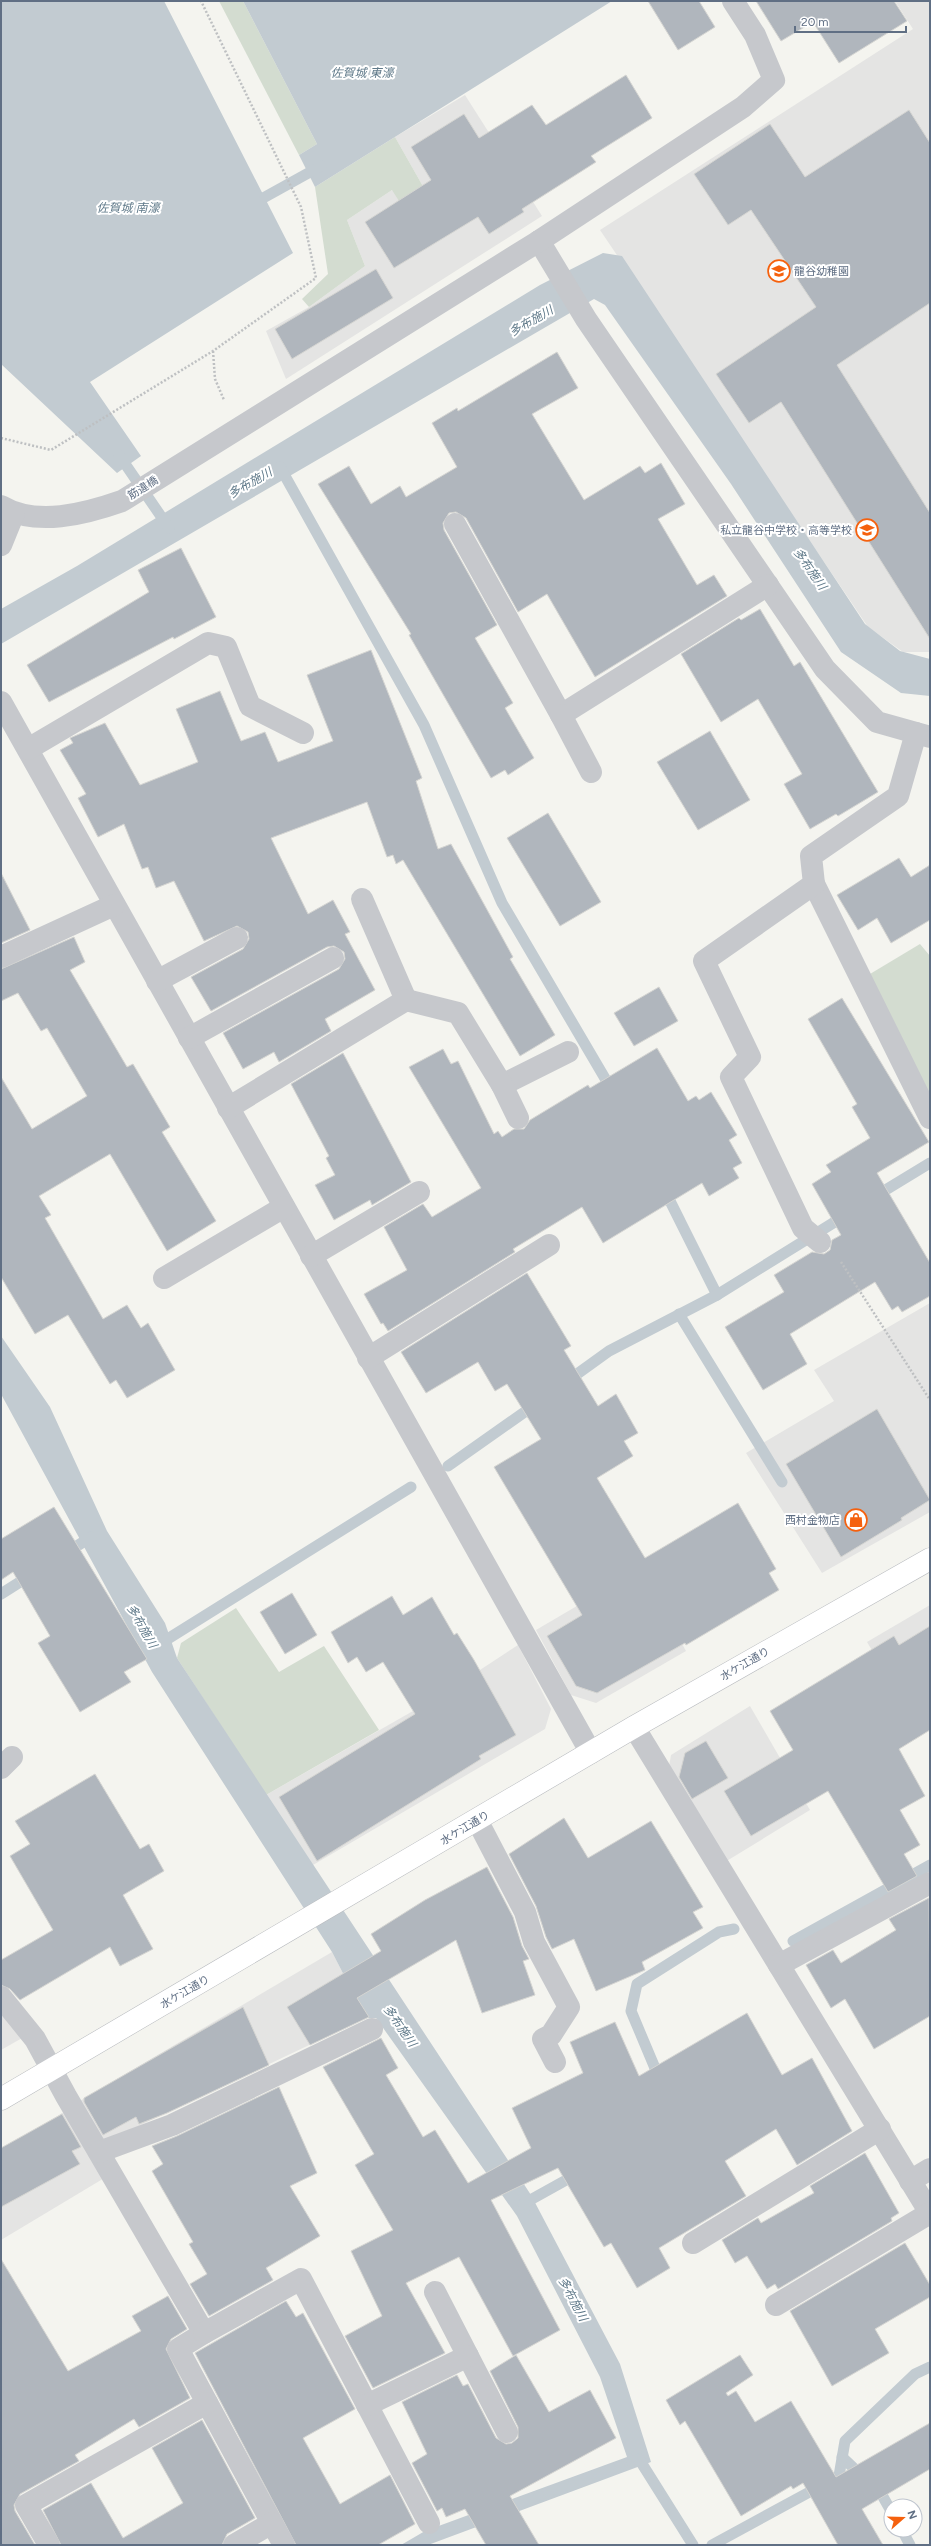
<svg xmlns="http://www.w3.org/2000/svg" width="931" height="2546" viewBox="0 0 931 2546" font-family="Figtree,'Noto Sans JP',sans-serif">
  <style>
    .built { fill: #e4e4e3 }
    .green { fill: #d3dcd0 }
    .water { fill: #c2cbd1 }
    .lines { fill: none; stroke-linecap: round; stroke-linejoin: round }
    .stream { stroke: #c2cbd1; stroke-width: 11 }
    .building { fill: #b0b6bd; stroke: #d5d5d2 }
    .primary-casing { stroke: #b8bbbf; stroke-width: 23 }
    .path { stroke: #bec0c2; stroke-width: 2.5; stroke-dasharray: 2 2; stroke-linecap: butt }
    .minor { stroke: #c6c8cc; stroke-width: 22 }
    .primary { stroke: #fff; stroke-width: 22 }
    .labels { text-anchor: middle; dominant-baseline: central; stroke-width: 4; stroke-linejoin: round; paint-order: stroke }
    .poi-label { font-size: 11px; fill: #606f84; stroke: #fff; text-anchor: end }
    .street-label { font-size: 11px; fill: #606f84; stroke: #fff }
    .water-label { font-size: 12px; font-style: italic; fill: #5f7989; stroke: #fff }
  </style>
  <rect width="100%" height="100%" fill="#f4f4ef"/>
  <g class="built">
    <polygon points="895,1 930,1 930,652 903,652 868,627 600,230 913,29"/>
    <polygon points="465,95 542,216 286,379 266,331 309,307 365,266 347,220 392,190 429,197 395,137"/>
    <polygon points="930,1303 930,1512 822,1573 746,1453 834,1401 814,1370"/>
    <polygon points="640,1569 686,1651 596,1703 571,1695 536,1630"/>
    <polygon points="930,1605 930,1697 903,1702 867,1642"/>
    <polygon points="518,1645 551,1709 545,1729 313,1865 266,1795 448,1691"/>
    <polygon points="750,1706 810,1810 725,1862 668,1772 671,1755"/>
    <polygon points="332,1952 366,2018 103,2143 78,2102"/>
    <polygon points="1,2012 24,2037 1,2050"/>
    <polygon points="64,2112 106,2177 1,2240 1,2150"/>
  </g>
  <g class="green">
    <polygon points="219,1 243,1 317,144 299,155"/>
    <polygon points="395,137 429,197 406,212 392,190 347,220 365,266 309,307 302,299 328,274 315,187"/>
    <polygon points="920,944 930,956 930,1098 870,974"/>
    <polygon points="236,1608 279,1672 324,1646 379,1730 266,1795 177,1658 181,1643"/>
  </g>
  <g class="water">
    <polygon points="1,1 164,1 293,253 90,382 141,456 117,473 1,364"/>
    <polygon points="243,1 612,1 315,187 299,155 317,144"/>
    <polygon points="603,253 622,256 865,624 900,651 930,659 930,696 901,693 841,652 731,484 605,305 594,299 1,644 1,609 77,566 540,285"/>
    <polygon points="1,1336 50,1407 107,1531 165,1623 177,1658 531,2195 620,2364 651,2462 428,2545 401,2545 425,2531 627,2457 600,2377 517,2216 376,2018 366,2018 332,1952 152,1672 1,1394"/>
  </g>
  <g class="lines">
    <g class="stream">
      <polyline points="265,197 321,166"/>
      <polyline points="119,455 169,528"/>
      <polyline points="280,467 424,725 502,903 613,1092"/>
      <polyline points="664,1189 717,1295"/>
      <polyline points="874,1197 930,1163"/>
      <polyline points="679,1314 782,1482"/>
      <polyline points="566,1382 609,1351 717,1295 846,1215"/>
      <polyline points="448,1466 536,1404"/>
      <polyline points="66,1553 91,1537"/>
      <polyline points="1,1594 31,1575"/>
      <polyline points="158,1645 411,1487"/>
      <polyline points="793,1941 930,1865"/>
      <polyline points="660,2080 631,2011 637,1984 719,1932 734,1929"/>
      <polyline points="523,2204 577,2174"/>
      <polyline points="842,2457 882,2495 891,2511"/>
      <polyline points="632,2462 639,2459 693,2545"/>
      <polyline points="902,2530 910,2545"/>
      <polyline points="712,2545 839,2476 845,2441 915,2374 930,2367"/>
    </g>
  </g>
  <g class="building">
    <polygon points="648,1 699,1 715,27 678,50"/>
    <polygon points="756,1 894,1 907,21 839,63 813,22 781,41"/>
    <polygon points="626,75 652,118 591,156 596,162 522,209 524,212 489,234 478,217 394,268 365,222 431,180 411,147 464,114 479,138 532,105 546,125"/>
    <polygon points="909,110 930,143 930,303 837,365 930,513 930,639 781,402 749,423 716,374 816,307 751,210 728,225 694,174 770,124 805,177"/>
    <polygon points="376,269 393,298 292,359 275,329"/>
    <polygon points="557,352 578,388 532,414 584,500 640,466 645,473 661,463 685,504 658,519 697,585 714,575 727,596 595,677 547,594 518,612 466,518 456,512 449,513 443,523 444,530 497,625 475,638 513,703 505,708 534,758 508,775 505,770 491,778 409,635 411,634 318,484 349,466 371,504 400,486 406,497 457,467 432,423 457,408 458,411"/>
    <polygon points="181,548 216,617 174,639 173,637 49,702 27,665 149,592 138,570"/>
    <polygon points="760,609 794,666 800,662 878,792 838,816 836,814 810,829 784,784 802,774 758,699 721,722 681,654 739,618 741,620"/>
    <polygon points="371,650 422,778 416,781 438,849 451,844 513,957 510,959 555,1035 520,1056 403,860 396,864 393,855 387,857 367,802 271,838 308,914 333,900 350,932 345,934 375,990 325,1019 331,1031 279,1062 274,1052 243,1069 223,1033 339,969 345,959 344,952 334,946 327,947 211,1011 191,977 243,949 249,939 248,932 237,926 204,941 174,881 156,888 148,867 142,869 124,824 98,837 78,798 86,794 60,750 73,743 70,738 105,723 140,785 198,762 176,709 220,691 241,741 265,732 278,762 333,741 307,675"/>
    <polygon points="710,731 750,800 698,830 657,762"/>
    <polygon points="548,813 601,902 560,926 507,838"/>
    <polygon points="899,858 911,877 930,865 930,920 891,943 877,918 858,930 837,895"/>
    <polygon points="1,873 30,930 1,943"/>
    <polygon points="74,937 85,962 70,970 127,1067 133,1064 170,1127 162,1132 216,1221 167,1251 110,1154 39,1196 51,1215 45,1218 103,1319 127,1305 141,1328 148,1323 175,1370 127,1398 116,1380 110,1384 68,1315 35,1334 1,1277 1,1077 32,1129 87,1096 47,1028 41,1031 18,993 1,1001 1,969"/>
    <polygon points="659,987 678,1021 634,1046 614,1013"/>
    <polygon points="842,998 929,1142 877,1173 930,1263 930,1296 902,1312 898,1306 892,1310 875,1282 790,1334 807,1364 763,1390 725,1327 784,1292 774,1275 812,1252 824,1254 830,1250 832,1240 841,1235 812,1184 831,1172 826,1165 870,1138 852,1107 857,1104 808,1019"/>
    <polygon points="657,1048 688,1101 696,1096 699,1100 711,1092 737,1135 729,1140 742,1163 733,1168 739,1178 709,1196 702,1183 603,1243 582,1207 513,1249 515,1252 388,1331 383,1323 381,1324 364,1294 407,1270 384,1227 423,1204 432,1217 481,1188 409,1067 443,1049 451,1064 458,1061 494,1134 498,1131 502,1137 514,1129 524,1129 530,1120 588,1085 590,1088"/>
    <polygon points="343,1053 411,1182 372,1205 370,1200 334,1220 315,1185 335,1175 326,1158 329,1156 291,1084"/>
    <polygon points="527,1273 571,1346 564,1350 598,1406 616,1394 638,1433 624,1441 633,1456 597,1478 645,1558 738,1503 776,1569 769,1573 779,1590 686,1645 685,1643 597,1693 576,1686 547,1636 582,1615 494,1467 541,1439 507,1384 495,1391 478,1362 426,1393 401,1352"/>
    <polygon points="877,1409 930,1500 901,1518 902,1520 841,1557 786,1464"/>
    <polygon points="54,1507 147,1659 124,1672 131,1682 80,1712 38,1643 50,1636 13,1572 1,1580 1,1539"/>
    <polygon points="292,1593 317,1635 285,1654 260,1612"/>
    <polygon points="392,1596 403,1615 432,1597 454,1635 457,1633 474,1660 516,1735 479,1756 481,1759 317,1861 279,1797 415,1714 383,1662 366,1672 357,1657 348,1663 331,1632"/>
    <polygon points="930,1626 930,1730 899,1749 925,1796 900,1810 920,1845 904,1854 917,1876 888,1892 828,1791 751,1836 724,1791 793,1750 770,1711 894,1636 899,1645"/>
    <polygon points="706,1741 728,1778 692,1799 679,1777 685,1753"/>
    <polygon points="95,1774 140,1849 149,1844 164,1871 123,1895 153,1949 120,1966 110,1947 20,2000 10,1989 1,1985 1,1960 53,1930 10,1856 30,1844 15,1821"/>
    <polygon points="564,1818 588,1858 651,1821 703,1907 693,1912 703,1928 642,1962 645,1970 596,1991 574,1939 552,1949 546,1937 536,1906 509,1854"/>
    <polygon points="487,1867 513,1917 522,1946 529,1959 523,1961 535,1995 482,2013 456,1940 357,1998 369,2017 310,2045 287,2007 381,1951 371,1934 425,1900"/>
    <polygon points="929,1898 930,2016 874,2049 845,1999 831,2008 806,1965 833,1950 841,1963 896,1930 889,1919"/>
    <polygon points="243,2007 269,2065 167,2113 139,2124 136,2117 103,2135 84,2102 84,2098"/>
    <polygon points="747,2013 782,2075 812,2058 852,2131 797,2165 776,2129 725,2161 746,2196 659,2248 670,2268 637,2288 611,2243 604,2247 558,2168 491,2200 560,2330 513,2356 459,2257 406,2283 445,2353 373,2388 345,2336 382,2316 351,2251 393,2230 355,2165 374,2154 323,2067 381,2038 398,2068 386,2075 423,2137 435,2130 468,2183 531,2148 512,2108 583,2073 570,2042 615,2022 639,2076"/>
    <polygon points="279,2087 317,2173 290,2186 320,2236 266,2268 273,2280 209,2316 190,2284 207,2274 189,2244 193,2242 152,2171 163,2164 152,2146 177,2136"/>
    <polygon points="62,2114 81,2147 72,2151 80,2164 1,2207 1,2148"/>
    <polygon points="865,2153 899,2213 891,2218 892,2221 778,2289 775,2284 767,2289 747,2256 735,2263 722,2240 758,2218 761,2223 814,2193 810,2186"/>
    <polygon points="905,2243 930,2285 930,2297 875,2329 889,2353 832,2386 790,2311"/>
    <polygon points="1,2259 68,2371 141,2331 132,2316 168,2296 187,2329 171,2339 166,2349 190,2398 139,2427 134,2419 75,2455 79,2461 20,2494 14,2505 15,2511 35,2545 1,2545"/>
    <polygon points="286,2301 296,2317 303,2313 355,2409 303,2438 340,2504 390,2475 415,2524 378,2545 296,2545 195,2353"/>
    <polygon points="516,2355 549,2412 590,2390 616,2438 510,2496 539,2545 486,2545 465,2509 446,2517 442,2508 437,2511 412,2463 427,2454 402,2402 457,2375 463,2386 468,2384 496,2438 506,2444 512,2443 518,2438 518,2427 490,2371"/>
    <polygon points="740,2355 753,2375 726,2393 728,2396 736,2391 755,2422 791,2401 836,2477 930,2423 930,2469 862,2509 883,2545 838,2545 803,2483 793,2489 791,2486 741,2516 685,2421 680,2425 666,2400"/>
    <polygon points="202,2420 255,2518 227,2534 222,2545 61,2545 43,2510 91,2483 123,2538 183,2503 152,2448"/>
  </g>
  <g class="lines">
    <g class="primary-casing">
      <polyline id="primary" points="1,2099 634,1727 930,1559"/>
    </g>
    <g class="path">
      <polyline points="213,351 215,379 224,400"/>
      <polyline points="1,438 51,450 213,351 316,278 301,207 201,1"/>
      <polyline points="841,1262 930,1400"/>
    </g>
    <g class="minor">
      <polyline points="539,241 586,319 825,669 877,722 930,737"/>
      <path d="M1 506C36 527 85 514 122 501L539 241 743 107 774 80 755 35 733 1"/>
      <polyline points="455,524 561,715 768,585"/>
      <polyline points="1,545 14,513"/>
      <polyline points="1,702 591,1753"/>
      <polyline points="561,715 591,772"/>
      <polyline points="28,749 208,643 226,647 250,706 303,733"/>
      <polyline points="814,884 930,1118"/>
      <polyline points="362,899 406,1000"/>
      <polyline points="1,957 114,905"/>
      <polyline points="157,981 237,938"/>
      <polyline points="189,1038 333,958"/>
      <polyline points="502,1085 568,1052"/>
      <polyline points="228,1108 406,1000 458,1013 502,1085 518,1118"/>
      <polyline points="820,1242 803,1228 731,1077 750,1057 704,961 814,884 811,856 898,796 916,733"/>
      <polyline points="311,1256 419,1192"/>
      <polyline points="164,1278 284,1207"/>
      <polyline points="368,1358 549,1245"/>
      <polyline points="634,1727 930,2213"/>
      <polyline points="1,1768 12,1757"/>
      <polyline points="477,1820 525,1912 534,1942 569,2007 551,2035 543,2039 555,2062"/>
      <polyline points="779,1965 930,1883"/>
      <polyline points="1,1997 35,2039 66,2096 204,2333 178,2349 272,2523"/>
      <polyline points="99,2152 172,2125 372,2029"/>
      <polyline points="910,2181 930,2169"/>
      <polyline points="693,2243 880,2129"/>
      <polyline points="435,2292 507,2432"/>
      <polyline points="776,2305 930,2213"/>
      <polyline points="204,2333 301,2279 429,2523"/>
      <polyline points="367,2405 468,2356"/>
      <polyline points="49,2545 26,2505 207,2403"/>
      <polyline points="234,2545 272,2523 284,2545"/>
    </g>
    <use href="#primary" class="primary"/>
  </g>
  <defs>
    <g id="school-ring" transform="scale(1.15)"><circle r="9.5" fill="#fff" stroke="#f5610e" stroke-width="1.5"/><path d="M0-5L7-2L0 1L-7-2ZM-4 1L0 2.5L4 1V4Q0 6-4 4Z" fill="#f5610e"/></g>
    <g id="shop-ring" transform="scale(1.15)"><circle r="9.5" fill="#fff" stroke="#f5610e" stroke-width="1.5"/><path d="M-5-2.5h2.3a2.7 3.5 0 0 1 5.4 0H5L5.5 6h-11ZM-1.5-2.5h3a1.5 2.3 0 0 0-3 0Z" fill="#f5610e"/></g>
  </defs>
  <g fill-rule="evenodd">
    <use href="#school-ring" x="779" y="271"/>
    <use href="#school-ring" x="867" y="530"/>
    <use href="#shop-ring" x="856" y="1520"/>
  </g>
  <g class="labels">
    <g class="poi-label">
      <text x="794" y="271" text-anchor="start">龍谷幼稚園</text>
      <text x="852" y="530">私立龍谷中学校・高等学校</text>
      <text x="840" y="1520">西村金物店</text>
    </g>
    <g class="street-label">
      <text transform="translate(143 488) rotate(-32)">筋違橋</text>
      <text transform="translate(745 1664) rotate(-30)">水ケ江通り</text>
      <text transform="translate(465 1828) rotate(-31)">水ケ江通り</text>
      <text transform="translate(185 1992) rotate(-30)">水ケ江通り</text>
    </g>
    <g class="water-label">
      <text x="362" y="73">佐賀城 東濠</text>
      <text x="128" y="208">佐賀城 南濠</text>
      <text transform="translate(531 321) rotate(-30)">多布施川</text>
      <text transform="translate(250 483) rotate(-30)">多布施川</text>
      <text transform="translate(810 569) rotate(55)">多布施川</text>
      <text transform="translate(142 1626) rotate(60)">多布施川</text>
      <text transform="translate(400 2026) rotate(55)">多布施川</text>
      <text transform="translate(573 2299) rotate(62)">多布施川</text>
    </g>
  </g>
  <rect width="931" height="2546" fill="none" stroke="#606f84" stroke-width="4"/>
  <g transform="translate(903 2518) rotate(70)"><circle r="19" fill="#ffffff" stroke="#bfc5ce"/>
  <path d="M0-3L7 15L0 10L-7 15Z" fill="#f5610e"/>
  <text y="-6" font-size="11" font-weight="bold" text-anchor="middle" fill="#606f84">N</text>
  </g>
  <path d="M795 26v6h111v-6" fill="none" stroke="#606f84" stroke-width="2"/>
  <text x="801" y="26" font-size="12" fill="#606f84" stroke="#ffffff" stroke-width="3" paint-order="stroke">20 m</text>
</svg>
